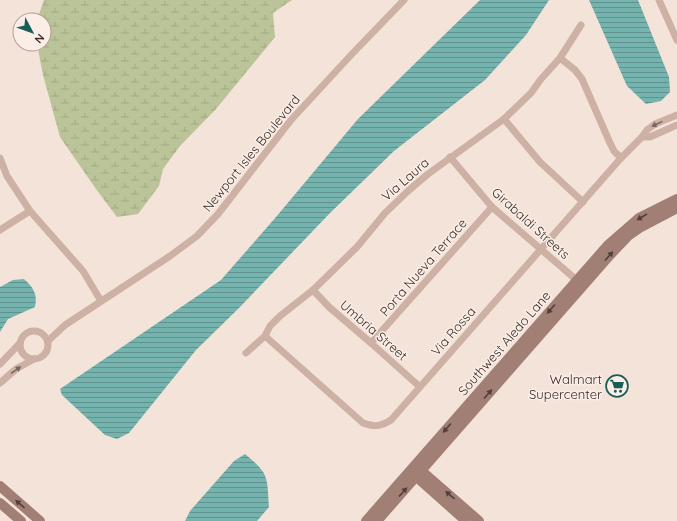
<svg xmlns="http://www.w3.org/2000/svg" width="677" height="521" viewBox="0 0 677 521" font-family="Quicksand,sans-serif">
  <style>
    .wetland { fill: url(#wetland-marsh) }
    .water { fill: url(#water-rules) }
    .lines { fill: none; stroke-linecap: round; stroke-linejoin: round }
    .street { stroke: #cdb1a4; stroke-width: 7 }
    .secondary { stroke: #a17f75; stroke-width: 10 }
    .oneway { fill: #7a665f }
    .oneway2 { fill: #523e3a }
    .labels { text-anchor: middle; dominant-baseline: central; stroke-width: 3; stroke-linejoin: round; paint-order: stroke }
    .street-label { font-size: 13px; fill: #372926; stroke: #fbeee6 }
    .poi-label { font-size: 13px; fill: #372926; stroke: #fbeee6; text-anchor: end }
  </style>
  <defs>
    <pattern id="wetland-marsh" width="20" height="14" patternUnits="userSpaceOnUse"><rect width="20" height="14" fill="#bbc498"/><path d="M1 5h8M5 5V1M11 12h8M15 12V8" fill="none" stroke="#a1a883"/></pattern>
    <pattern id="water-rules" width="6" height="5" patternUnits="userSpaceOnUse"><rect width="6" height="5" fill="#75b3ae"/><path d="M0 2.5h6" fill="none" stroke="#61928d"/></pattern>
  </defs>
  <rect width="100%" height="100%" fill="#f4e3d9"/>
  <polygon class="wetland" points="44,0 292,0 273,13 275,37 216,109 180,146 163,169 159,186 138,214 117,217 96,189 60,137 43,75 37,44 44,44 44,20 37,20"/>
  <g class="water">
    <polygon points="480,0 549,0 526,35 485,80 394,151 330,213 239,308 196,350 129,433 117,439 105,435 62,395 60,389 221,280 276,217 358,119"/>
    <polygon points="589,0 638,0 669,77 670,92 661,101 646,104 627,86"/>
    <path d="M24 279C33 287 38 294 35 307L8 319 0 332V287L13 280Z"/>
    <path d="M245 454C269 474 267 476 269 507L257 521H185L190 511 234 461Z"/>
  </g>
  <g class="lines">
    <g class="street">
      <polyline points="659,0 677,40"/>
      <polyline points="560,58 575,70 582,79 610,143 614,151 621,158"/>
      <polyline points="504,119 540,162 583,202"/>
      <polyline points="642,137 650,137 677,125"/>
      <polyline points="450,157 492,207 580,283"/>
      <polyline points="0,158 7,176 30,211 83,271 101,301"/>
      <polyline points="0,230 30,211"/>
      <polyline points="313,290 329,307 371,343 420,387"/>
      <circle cx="34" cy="345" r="14"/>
      <path d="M265 336 363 423C374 427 380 427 391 420L621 158 642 137 647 130 655 124 677 115"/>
      <polyline points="48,341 65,325 170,256 197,236 218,214 291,120 351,55 404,0"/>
      <polyline points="371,343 492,207"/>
      <polyline points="246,353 265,336 270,326 280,316 313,290 357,247 385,213 408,191 428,174 504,119 531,93 541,79 560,58 581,25"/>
      <polyline points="0,364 20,343"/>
      <polyline points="0,383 16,369 34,359"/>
    </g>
    <g class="secondary">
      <polyline points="417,467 479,521"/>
      <polyline points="411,472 466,521"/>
      <polyline points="0,486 40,521"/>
      <polyline points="0,503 21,521"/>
      <polyline points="366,521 608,245 639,218 677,199"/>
      <polyline points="377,521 610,255 628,236 641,227 677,208"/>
    </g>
  </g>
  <defs><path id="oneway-solid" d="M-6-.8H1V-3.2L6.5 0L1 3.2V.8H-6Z"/></defs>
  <g class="oneway">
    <use href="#oneway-solid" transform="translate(657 124) rotate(154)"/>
    <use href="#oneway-solid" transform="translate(16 370) rotate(-34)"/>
  </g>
  <g class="oneway2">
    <use href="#oneway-solid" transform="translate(642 217) rotate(149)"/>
    <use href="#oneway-solid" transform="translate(609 256) rotate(-48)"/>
    <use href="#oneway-solid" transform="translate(551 309) rotate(131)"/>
    <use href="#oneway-solid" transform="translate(488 394) rotate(-49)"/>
    <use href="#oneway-solid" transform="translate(447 428) rotate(131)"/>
    <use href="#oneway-solid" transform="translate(403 492) rotate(-48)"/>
    <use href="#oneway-solid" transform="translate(450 495) rotate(-139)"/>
    <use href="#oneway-solid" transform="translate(20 504) rotate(-139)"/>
  </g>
  <defs>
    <g id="supermarket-ring" transform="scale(1.15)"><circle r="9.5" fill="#fbeee6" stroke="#185d58" stroke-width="1.5"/><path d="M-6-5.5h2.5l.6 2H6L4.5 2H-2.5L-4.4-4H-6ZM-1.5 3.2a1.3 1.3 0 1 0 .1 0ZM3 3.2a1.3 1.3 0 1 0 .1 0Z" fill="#185d58"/></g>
  </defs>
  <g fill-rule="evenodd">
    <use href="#supermarket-ring" x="617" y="386"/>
  </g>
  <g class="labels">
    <g class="street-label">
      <text transform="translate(251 153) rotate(-51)">Newport Isles Boulevard</text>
      <text transform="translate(405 179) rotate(-41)">Via Laura</text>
      <text transform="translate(531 223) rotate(42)">Girabaldi Streets</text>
      <text transform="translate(423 267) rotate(-49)">Porta Nueva Terrace</text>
      <text transform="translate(374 330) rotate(41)">Umbria Street</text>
      <text transform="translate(453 331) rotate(-49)">Via Rossa</text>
      <text transform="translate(504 343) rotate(-49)">Southwest Aledo Lane</text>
    </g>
    <g class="poi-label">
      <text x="602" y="379">Walmart<tspan x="602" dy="15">Supercenter</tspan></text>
    </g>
  </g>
  <g transform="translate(32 32) rotate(131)"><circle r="19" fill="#fbeee6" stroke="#ad9f99"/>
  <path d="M0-3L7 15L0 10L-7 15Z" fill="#185d58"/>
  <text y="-6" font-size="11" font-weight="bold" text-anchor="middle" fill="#372926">N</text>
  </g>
</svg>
